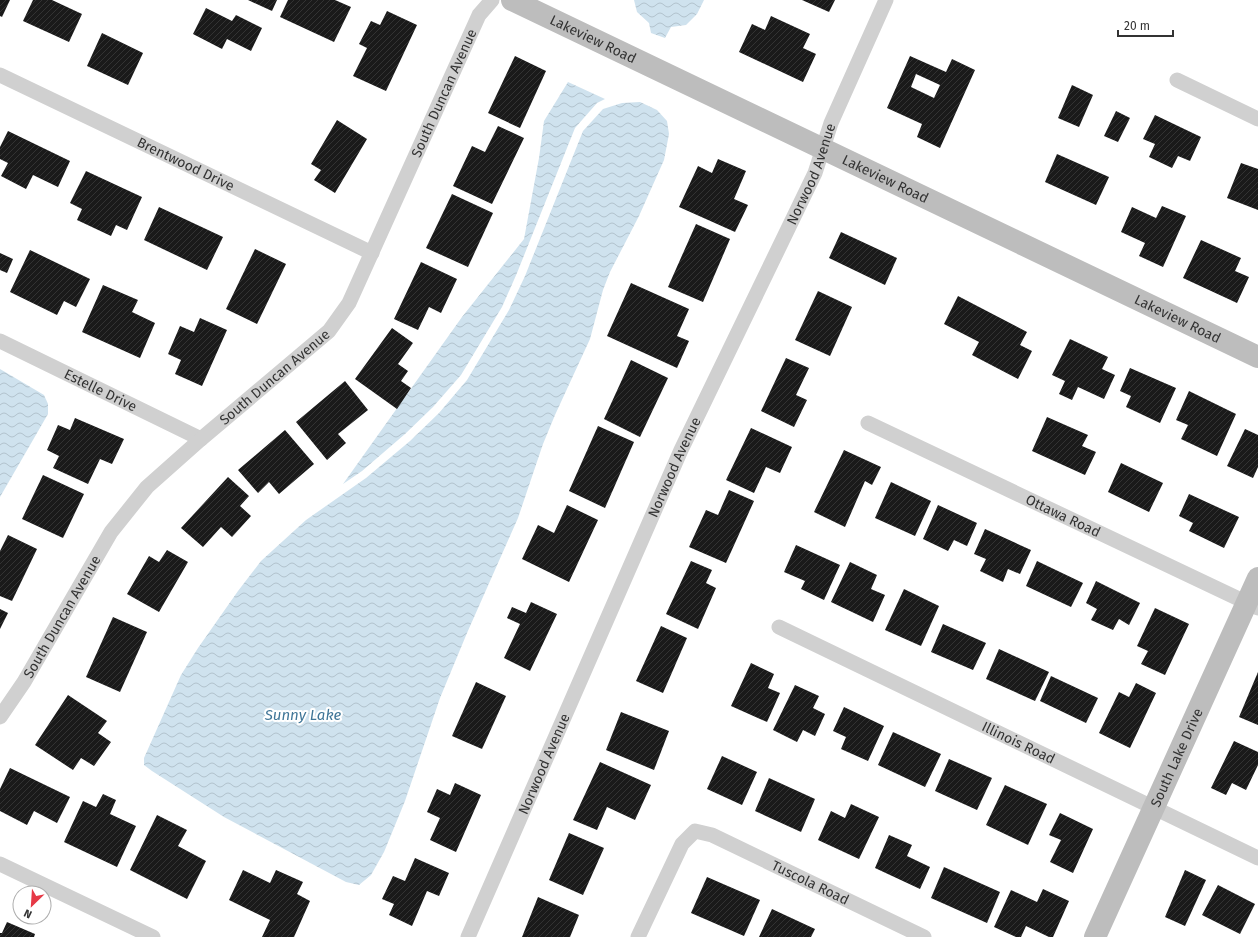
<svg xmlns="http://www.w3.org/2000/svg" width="1258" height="937" viewBox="0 0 1258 937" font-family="'Fira Sans',sans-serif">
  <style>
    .water { fill: url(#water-waves) }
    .building { fill: url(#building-hatch); fill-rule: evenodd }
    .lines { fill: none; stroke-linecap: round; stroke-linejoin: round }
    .street { stroke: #d0d0d0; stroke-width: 15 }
    .secondary { stroke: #bdbdbd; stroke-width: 22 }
    .labels { text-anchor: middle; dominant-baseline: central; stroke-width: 4; stroke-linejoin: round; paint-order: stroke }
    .street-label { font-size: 14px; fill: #333; stroke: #fff }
    .water-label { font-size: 15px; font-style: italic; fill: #3f7597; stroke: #fff }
  </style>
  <defs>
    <pattern id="water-waves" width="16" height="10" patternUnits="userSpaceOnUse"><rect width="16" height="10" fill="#cfe2ee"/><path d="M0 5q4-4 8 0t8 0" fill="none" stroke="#b2c2cd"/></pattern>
    <pattern id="building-hatch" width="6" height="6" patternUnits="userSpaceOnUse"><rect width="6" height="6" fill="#1a1a1a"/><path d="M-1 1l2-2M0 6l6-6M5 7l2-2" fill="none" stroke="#333"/></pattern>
  </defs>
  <rect width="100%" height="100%" fill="#fff"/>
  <g class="water">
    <polygon points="634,0 704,0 697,14 686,25 671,27 665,38 651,33 649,23 637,12"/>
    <polygon points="568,82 605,99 597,103 575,128 517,273 502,307 461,375 433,407 405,434 362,471 343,484 462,317 524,239 539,158 544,121"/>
    <polygon points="640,102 657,110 667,121 669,134 664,160 639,216 610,272 603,290 590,339 555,415 543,444 518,518 467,633 440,698 405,801 384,852 371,875 359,885 346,882 224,817 152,771 144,765 144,758 181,675 198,648 238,591 261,561 306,520 366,478 410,441 439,413 467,380 509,310 525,276 583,131 603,109 622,103"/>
    <polygon points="0,369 44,395 48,404 48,414 0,497"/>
  </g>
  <g class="building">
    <polygon points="0,0 10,0 2,17 0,16"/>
    <polygon points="33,0 52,0 82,14 69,42 23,21"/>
    <polygon points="248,0 277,0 272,11"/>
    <polygon points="288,0 335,0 351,7 334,42 280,17"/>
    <polygon points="802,0 835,0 829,12"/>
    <polygon points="206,8 232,21 236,15 262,28 251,51 227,39 222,49 193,34"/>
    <polygon points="387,11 417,25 386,91 353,76 367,48 359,44 371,21 380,25"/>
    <polygon points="771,16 810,34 803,48 816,54 803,82 739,52 752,24 765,30"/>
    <polygon points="102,33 143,53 128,85 87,66"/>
    <polygon points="515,56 546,71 520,128 488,113"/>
    <path d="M910 56 946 72 952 59 975 70 940 148 917 137 922 124 887 108ZM916 74 940 85 934 98 911 87Z"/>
    <polygon points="1072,85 1093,95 1079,127 1058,118"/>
    <polygon points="1116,111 1130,118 1118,142 1104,136"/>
    <polygon points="1155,115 1201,137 1190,161 1178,156 1172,168 1149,157 1155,144 1143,139"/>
    <polygon points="337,120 367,139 335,193 314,180 321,170 311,164"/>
    <polygon points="498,126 524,138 492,204 453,186 472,146 485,152"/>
    <polygon points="8,131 70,161 58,187 33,175 26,189 1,176 8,163 0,159 0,147"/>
    <polygon points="1057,154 1109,177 1096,205 1045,182"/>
    <polygon points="718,159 746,171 734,199 748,205 735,232 679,207 698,166 712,173"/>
    <polygon points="1241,163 1258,169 1258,210 1227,198"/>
    <polygon points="86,171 142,197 127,230 116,225 111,236 77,220 82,209 70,203"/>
    <polygon points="452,194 493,213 468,267 426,248"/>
    <polygon points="1162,206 1186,216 1163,267 1139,256 1145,243 1121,232 1132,207 1156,218"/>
    <polygon points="159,207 223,237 207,270 144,240"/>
    <polygon points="696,224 730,239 703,302 668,287"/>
    <polygon points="841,232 897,258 885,285 829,258"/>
    <polygon points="1201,240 1241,258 1235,271 1249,277 1237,303 1183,278"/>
    <polygon points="255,249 286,264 257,324 226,309"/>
    <polygon points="30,250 90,279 76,307 64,301 57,315 10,292"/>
    <polygon points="0,253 13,259 7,273 0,270"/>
    <polygon points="421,262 457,279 441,313 429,307 418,330 394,319"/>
    <polygon points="631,283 689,309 677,336 689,341 677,368 607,336"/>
    <polygon points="103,285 138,300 132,312 155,323 140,358 82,332"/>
    <polygon points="818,291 852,307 830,356 795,340"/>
    <polygon points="958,296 1027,332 1020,345 1032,351 1018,379 972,355 979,342 944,324"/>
    <polygon points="200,318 227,330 202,386 175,374 181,360 168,354 180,326 194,332"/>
    <polygon points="392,328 413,343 398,364 408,371 401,381 411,388 397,409 355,379"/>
    <polygon points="1070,339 1108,357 1102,369 1115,375 1104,399 1078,387 1072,400 1059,394 1065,381 1052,375"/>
    <polygon points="786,358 809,368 796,395 807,400 794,427 761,411"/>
    <polygon points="631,360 668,378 640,437 604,419"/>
    <polygon points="1130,368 1176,388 1160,423 1126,407 1131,396 1120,391"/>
    <polygon points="345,381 368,410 338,434 346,443 327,460 296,422"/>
    <polygon points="1189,391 1236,414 1217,456 1181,439 1188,425 1176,420"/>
    <polygon points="1047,417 1088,435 1082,446 1096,452 1085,475 1032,451"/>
    <polygon points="75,418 124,439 112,464 100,459 88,484 53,468 59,456 47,450 58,425 70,430"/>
    <polygon points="598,426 634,442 605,508 569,491"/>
    <polygon points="751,428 792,447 780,473 766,467 754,493 726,480"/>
    <polygon points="1245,429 1258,435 1258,467 1253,478 1227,466"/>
    <polygon points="285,430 314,464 279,494 269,482 258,493 238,470"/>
    <polygon points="844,450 881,467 872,485 865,481 845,527 814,512"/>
    <polygon points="1121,463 1163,483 1149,512 1108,492"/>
    <polygon points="43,475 84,494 63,538 22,519"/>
    <polygon points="228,477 249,496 240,506 251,516 232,537 221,527 203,547 181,528"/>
    <polygon points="891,482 931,501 915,536 875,518"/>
    <polygon points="729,490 754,501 726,563 689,547 706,510 718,515"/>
    <polygon points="1189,494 1239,517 1224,548 1189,531 1193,523 1179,516"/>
    <polygon points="567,505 598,520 569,582 522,559 538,525 554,533"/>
    <polygon points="938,505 977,523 967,546 954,540 948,551 923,539"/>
    <polygon points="985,529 1031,550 1020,574 1008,569 1003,582 980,571 986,559 974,554"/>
    <polygon points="8,535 37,549 12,601 0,596 0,551"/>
    <polygon points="796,545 840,565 824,600 801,589 805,581 784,572"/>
    <polygon points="167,550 188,562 159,612 127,594 149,556 159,562"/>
    <polygon points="691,561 712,570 706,583 716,588 698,629 666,614"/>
    <polygon points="1037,561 1083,583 1071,607 1026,586"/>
    <polygon points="850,562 877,575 871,589 885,595 873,622 831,602"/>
    <polygon points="1096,581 1140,603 1129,625 1119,619 1113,630 1091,620 1097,609 1086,603"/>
    <polygon points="904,589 939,606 921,646 885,630"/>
    <polygon points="531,602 557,614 530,671 504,658 520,624 507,618 512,607 526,613"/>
    <polygon points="1155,608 1189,624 1165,675 1141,664 1148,651 1137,646"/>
    <polygon points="0,609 8,613 0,629"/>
    <polygon points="113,617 147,632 120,692 86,677"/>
    <polygon points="943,624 986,643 973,670 931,652"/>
    <polygon points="661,626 687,638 663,693 636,681"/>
    <polygon points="999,649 1049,672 1035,701 986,679"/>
    <polygon points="751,663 774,674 768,688 780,693 767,722 731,706"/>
    <polygon points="1258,672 1258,725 1239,717"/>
    <polygon points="1051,676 1098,698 1086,723 1040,701"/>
    <polygon points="476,682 506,696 482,749 452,736"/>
    <polygon points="1136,683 1156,693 1130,748 1099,733 1119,692 1129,697"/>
    <polygon points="795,685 819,696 813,708 825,714 815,736 803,730 797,742 773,730"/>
    <polygon points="68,695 107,721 98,733 111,742 94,766 81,758 73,770 35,745"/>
    <polygon points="844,707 884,726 868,761 841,749 846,737 833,731"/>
    <polygon points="621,712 669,731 654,770 606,750"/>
    <polygon points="893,732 941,754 925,787 878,765"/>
    <polygon points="1234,741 1258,752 1258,765 1246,790 1232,783 1226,795 1211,788"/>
    <polygon points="722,756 757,772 742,805 707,789"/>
    <polygon points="949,759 992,778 977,810 935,791"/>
    <polygon points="600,762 651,785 635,820 607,807 597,830 573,820"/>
    <polygon points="10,768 70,797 57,823 34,811 27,825 0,811 0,789"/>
    <polygon points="769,778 815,799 801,832 755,811"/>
    <polygon points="455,783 481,795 456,852 430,840 440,818 427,812 437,789 450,795"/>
    <polygon points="1005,785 1047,804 1028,845 986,825"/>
    <polygon points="103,794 116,800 110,814 136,826 117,867 64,842 83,801 96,807"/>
    <polygon points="851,804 879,817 859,859 818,840 831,811 845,818"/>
    <polygon points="1060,813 1093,829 1073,873 1050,862 1061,840 1049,835"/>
    <polygon points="157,815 187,830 178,846 206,861 187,899 130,870"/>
    <polygon points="569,833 604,848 583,895 549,880"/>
    <polygon points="889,835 912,845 907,856 930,867 920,889 875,868"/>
    <polygon points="415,858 449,873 439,896 427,891 412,926 389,915 394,904 382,899 393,876 405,881"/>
    <polygon points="944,867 1000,892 987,923 931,898"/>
    <polygon points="243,870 270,883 276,870 303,882 297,894 310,901 294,937 262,937 270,920 229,900"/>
    <polygon points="1185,870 1206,880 1185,926 1165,917"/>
    <polygon points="707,877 760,900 744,936 691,913"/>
    <polygon points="1218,885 1255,904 1240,934 1202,915"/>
    <polygon points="1043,889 1069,901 1053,937 1049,937 1026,926 1021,937 1016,937 994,927 1011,890 1037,902"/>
    <polygon points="538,897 579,915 570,937 522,937"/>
    <polygon points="772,909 815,929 811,937 759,937"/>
    <polygon points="7,922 35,934 34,937 0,937 0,933 2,933"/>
  </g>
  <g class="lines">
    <g class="street">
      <path id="s1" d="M0 75 372 253"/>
      <polyline points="1177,80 1258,119"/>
      <path id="s2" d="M0 341 201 439"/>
      <path id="s3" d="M868 423 1258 608"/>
      <path id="s4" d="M779 627 1258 858"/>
      <path id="s5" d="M0 717 24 682 111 532 147 487 201 439 329 331 349 303 479 15 492 0"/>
      <polyline points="0,864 153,937"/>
      <path id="s6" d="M468 937 681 450 815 173 831 123 886 0"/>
      <path id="s7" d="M638 937 682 844 695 831 712 835 924 937"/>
    </g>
    <g class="secondary">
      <path id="s8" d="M512 0 1258 357"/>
      <path id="s9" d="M1095 937 1258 578"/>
    </g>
  </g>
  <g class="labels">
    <g class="street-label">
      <text stroke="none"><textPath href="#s8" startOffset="90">Lakeview Road</textPath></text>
      <text stroke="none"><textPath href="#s5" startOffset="778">South Duncan Avenue</textPath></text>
      <text stroke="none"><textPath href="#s1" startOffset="206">Brentwood Drive</textPath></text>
      <text stroke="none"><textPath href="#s6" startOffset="837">Norwood Avenue</textPath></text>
      <text stroke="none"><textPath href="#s8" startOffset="414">Lakeview Road</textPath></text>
      <text stroke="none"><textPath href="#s8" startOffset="738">Lakeview Road</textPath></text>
      <text stroke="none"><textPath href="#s5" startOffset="442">South Duncan Avenue</textPath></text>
      <text stroke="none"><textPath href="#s2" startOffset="112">Estelle Drive</textPath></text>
      <text stroke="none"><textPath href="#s6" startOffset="513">Norwood Avenue</textPath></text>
      <text stroke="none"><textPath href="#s3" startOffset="216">Ottawa Road</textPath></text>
      <text stroke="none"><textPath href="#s5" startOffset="118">South Duncan Avenue</textPath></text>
      <text stroke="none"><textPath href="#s4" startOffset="266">Illinois Road</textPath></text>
      <text stroke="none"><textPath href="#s9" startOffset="197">South Lake Drive</textPath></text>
      <text stroke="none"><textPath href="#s6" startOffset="189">Norwood Avenue</textPath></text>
      <text stroke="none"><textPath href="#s7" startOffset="248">Tuscola Road</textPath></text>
    </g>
    <g class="water-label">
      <text x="303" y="715">Sunny Lake</text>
    </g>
  </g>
  <g transform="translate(32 905) rotate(205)"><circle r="19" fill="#ffffff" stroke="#adadad"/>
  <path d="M0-3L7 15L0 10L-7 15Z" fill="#e63946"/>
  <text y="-6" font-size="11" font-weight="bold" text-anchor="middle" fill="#333333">N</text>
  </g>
  <path d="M1118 30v6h55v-6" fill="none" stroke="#333333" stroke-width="2"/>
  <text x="1124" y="30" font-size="12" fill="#333333" stroke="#ffffff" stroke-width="3" paint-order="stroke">20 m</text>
</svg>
